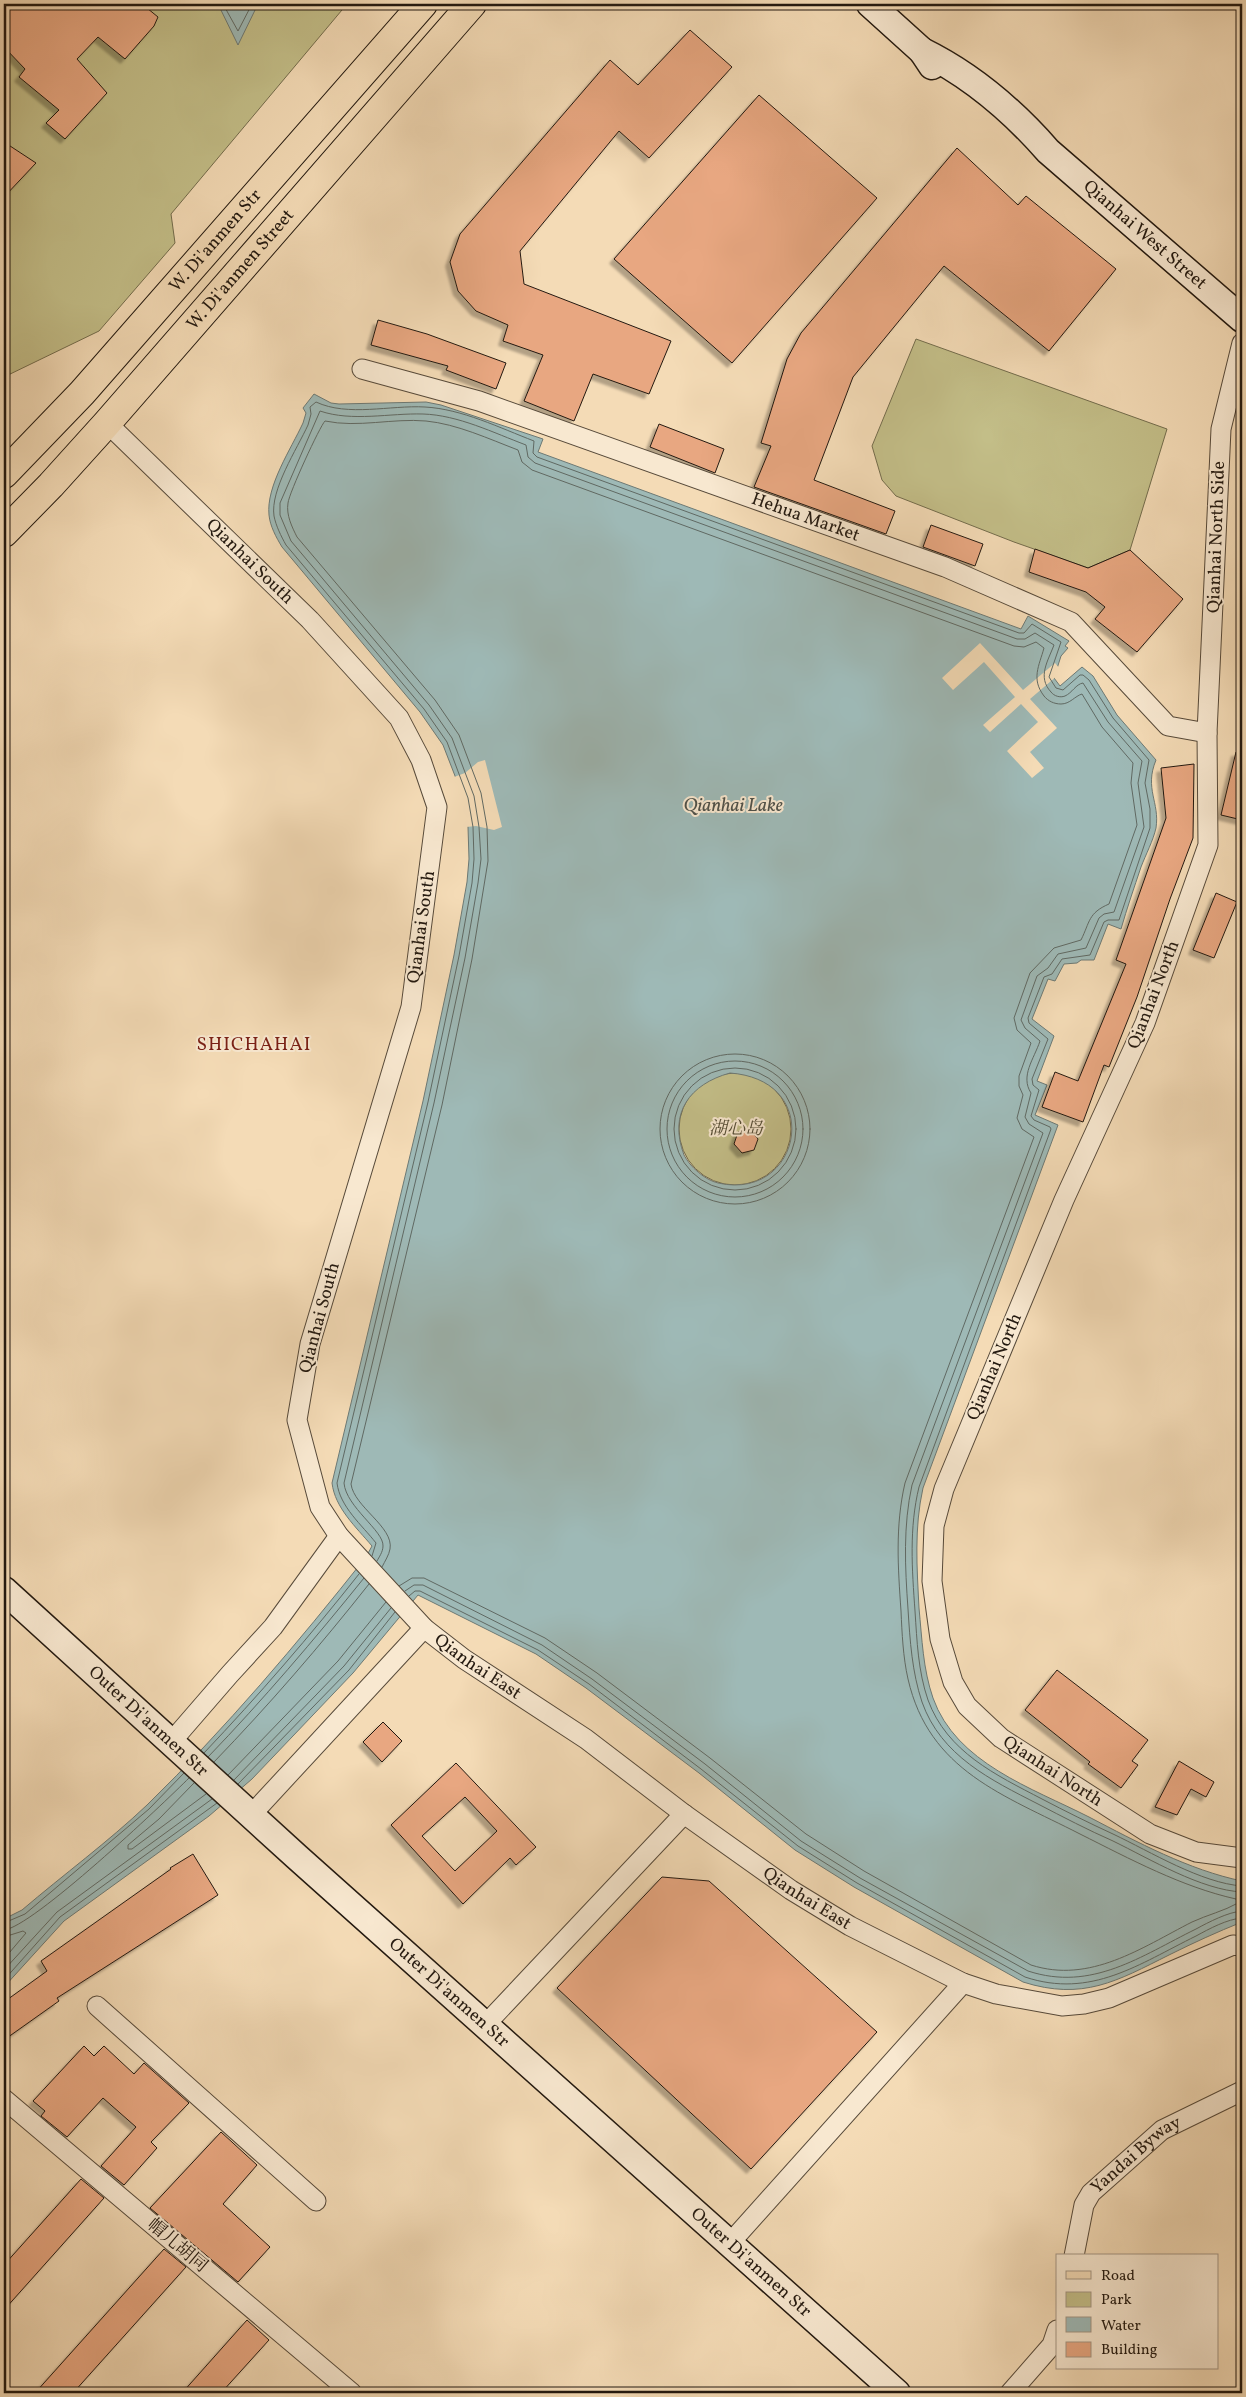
<svg xmlns="http://www.w3.org/2000/svg" width="1246" height="2397" viewBox="0 0 1246 2397" font-family="Vollkorn,'Noto Serif SC',serif">
  <style>
    .green { fill: #c3be88; stroke: #736c4c }
    .water { fill: #9eb9b6; stroke: #6d7974; fill-rule: evenodd }
    .pier { fill: #f4dbb6 }
    .lines { fill: none; stroke-linecap: round; stroke-linejoin: round }
    .shore { stroke: #606963; stroke-width: 1 }
    .building { fill: #e8a781; stroke: #231910; fill-rule: evenodd; filter: url(#shadow) }
    .street-casing { stroke: #574a3a; stroke-width: 21 }
    .secondary-casing { stroke: #231910; stroke-width: 29 }
    .primary-casing { stroke: #231910; stroke-width: 30 }
    .street { stroke: #f8e8d0; stroke-width: 19 }
    .secondary { stroke: #f8e8d0; stroke-width: 26 }
    .primary { stroke: #f4dbb6; stroke-width: 28 }
    .labels { text-anchor: middle; dominant-baseline: central; stroke-width: 4; stroke-linejoin: round; paint-order: stroke }
    .street-label { font-size: 18px; fill: #231910; stroke: #f8e8d0 }
    .park-label { font-size: 18px; font-style: italic; fill: #534b34; stroke: #f8e8d0 }
    .water-label { font-size: 19px; font-style: italic; fill: #4e514a; stroke: #f8e8d0 }
    .neighbourhood-label { font-size: 19px; letter-spacing: 1px; fill: #7a1f14; stroke: #f8e8d0 }
  </style>
  <defs>
    <filter id="shadow"><feDropShadow dx="-4.5" dy="4.5" stdDeviation="1" flood-color="#0004"/></filter>
  </defs>
  <rect width="100%" height="100%" fill="#f4dbb6"/>
  <filter id="stains"><feTurbulence type="fractalNoise" baseFrequency=".004" numOctaves="4"/><feColorMatrix values="0 0 0 0 .2 0 0 0 0 .09 0 0 0 0 .02 0 0 0 .5 -.17"/></filter>
  <radialGradient id="worn" r=".72"><stop offset=".6" stop-color="#630" stop-opacity="0"/><stop offset="1" stop-color="#630" stop-opacity=".3"/></radialGradient>
  <g class="green">
    <polygon points="4,4 347,4 171,214 175,243 99,331 4,377"/>
    <polygon points="916,339 1167,429 1130,550 1088,568 1014,542 896,496 882,480 872,446"/>
    <circle cx="735" cy="1129" r="56"/>
  </g>
  <g class="water">
    <polygon points="218,4 258,4 238,45"/>
    <path d="M314 394 331 403 339 404 426 402 441 405 543 439 538 452 1021 629 1028 616 1069 641 1065 646 1068 648 1061 656 1054 678 1060 686 1082 667 1093 676 1117 715 1156 760C1144 789 1160 802 1156 828 1153 841 1146 854 1141 867 1134 888 1127 908 1121 929L1108 924 1094 960H1081L1077 963 1064 964 1055 981 1048 979 1032 1019 1054 1036 1037 1081 1047 1085 1035 1115 1058 1125 923 1488C914 1528 917 1568 919 1608 922 1639 923 1669 933 1698 956 1763 1032 1788 1089 1817 1137 1842 1189 1870 1242 1881V1922C1217 1932 1193 1943 1169 1955 1117 1981 1083 2001 1023 1982L854 1887 795 1850 699 1773 586 1688 536 1654 418 1595 353 1673 252 1779 209 1816 64 1921 4 1987V1919L22 1910C63 1875 108 1842 147 1805 226 1728 297 1644 366 1557L372 1546C356 1527 335 1508 332 1483L423 1101 454 955 467 882 469 859 468 827 464 799 443 745 420 712 282 547C276 537 270 526 269 515 266 486 291 449 303 423L306 413 303 408ZM730 1073C826 1080 801 1202 718 1183 705 1180 690 1167 684 1155 668 1113 690 1084 730 1073Z"/>
  </g>
  <g class="pier">
    <polygon points="980,643 1023,690 1055,663 1060,669 1058,675 1030,699 1057,728 1030,752 1044,768 1032,778 1007,751 1038,722 1021,704 990,732 983,725 1015,697 984,662 953,690 942,678"/>
    <polygon points="485,760 502,827 494,830 476,826 466,827 461,800 454,777 465,773 478,762"/>
  </g>
  <g class="lines">
    <g class="shore">
      <polyline points="223,4 238,31 252,4"/>
      <circle cx="735" cy="1129" r="75"/>
      <circle cx="735" cy="1129" r="68"/>
      <circle cx="735" cy="1129" r="61"/>
      <path d="M372 1556 376 1543C362 1525 340 1507 337 1483L428 1102 459 956 472 883 474 859 473 827 468 798 447 742 424 709 286 545C281 536 276 526 274 516 270 490 297 449 308 425L311 414 310 407 316 402C348 417 390 405 425 407 462 409 500 428 534 441L533 453 537 457 1019 633H1024L1032 624 1061 642 1049 677 1056 688 1063 690 1080 675H1083L1089 680 1113 718 1149 760 1145 783 1150 809V828L1119 920H1108L1104 922 1090 955 1062 959 1052 974 1044 977 1028 1018 1029 1023 1048 1039 1032 1079 1033 1085 1039 1090 1031 1116 1034 1120 1050 1127 1051 1129 919 1487C909 1528 912 1569 915 1611 917 1641 918 1671 928 1700 947 1752 996 1775 1042 1799 1065 1811 1089 1823 1113 1834 1151 1852 1201 1883 1242 1886"/>
      <path d="M377 1561C379 1557 383 1552 383 1546 384 1531 346 1507 344 1483L434 1103 465 958 478 883 481 859 479 827 474 796 452 738 429 705 291 541 280 515V503L320 411C352 422 390 413 423 414 458 415 494 433 526 445L528 457 535 463 1017 639H1025L1035 633 1054 645C1048 661 1037 677 1051 692 1054 696 1060 698 1065 696 1072 693 1076 684 1083 683L1108 722 1142 761 1138 783 1144 827 1114 912 1104 914 1099 918 1086 948 1058 954 1048 968 1037 976 1021 1020 1025 1028 1040 1041C1034 1059 1020 1076 1031 1093L1025 1117 1029 1124 1043 1133 912 1485C903 1526 905 1567 908 1609 910 1641 912 1672 922 1702 941 1756 991 1780 1038 1804 1063 1817 1088 1830 1113 1841 1150 1859 1201 1890 1242 1892"/>
      <path d="M382 1567C385 1561 389 1555 390 1549 394 1527 354 1507 351 1484L442 1105 472 959 488 861 487 827 481 793 459 735 435 700 297 537C292 527 286 515 288 503 289 493 320 426 325 421 358 428 393 418 426 421 457 424 489 439 518 450L522 462 532 470 1014 646 1024 647 1036 642 1044 648C1039 666 1031 679 1044 696 1048 701 1054 704 1061 704 1070 704 1075 696 1082 694L1102 727 1133 763 1131 783 1137 825 1109 904C1088 913 1090 922 1081 940L1054 948 1030 973 1014 1018 1017 1030 1031 1043 1019 1076V1086L1023 1095 1017 1118 1022 1129 1034 1137 905 1483C895 1526 898 1568 901 1611 902 1633 903 1657 908 1679 929 1771 1004 1795 1080 1834 1130 1859 1182 1887 1236 1899L1238 1903C1224 1911 1207 1915 1192 1922 1141 1948 1090 1984 1031 1965L864 1871 806 1834 710 1758 597 1673 545 1638 424 1578H412L399 1586"/>
      <path d="M405 1591 414 1585H423L542 1645 592 1679 705 1764 801 1841 860 1878 1028 1971C1092 1992 1141 1956 1196 1929 1209 1922 1228 1912 1242 1911"/>
      <path d="M409 1596 415 1591H420L538 1650 589 1684 701 1769 798 1846 857 1883 1025 1977C1091 1999 1139 1964 1196 1936 1209 1929 1227 1919 1242 1918"/>
      <path d="M204 1753C259 1695 310 1636 359 1574"/>
      <path d="M208 1757C263 1700 314 1640 364 1578"/>
      <path d="M214 1762C269 1705 320 1646 369 1584"/>
      <polyline points="228,1775 338,1661 386,1602"/>
      <polyline points="234,1780 344,1666 391,1608"/>
      <polyline points="194,1783 159,1819 128,1845 128,1849 132,1849 206,1794"/>
      <polyline points="238,1784 349,1670 395,1612"/>
      <polyline points="4,1923 25,1914 149,1809 184,1773"/>
      <path d="M4 1930C32 1928 163 1804 189 1778"/>
      <polyline points="4,1937 23,1931 26,1933 4,1959"/>
      <polyline points="4,1970 57,1912 212,1799"/>
      <polyline points="4,1980 60,1917 217,1803"/>
    </g>
  </g>
  <g class="building">
    <polygon points="4,4 142,4 158,17 154,26 125,59 98,37 77,59 107,93 65,139 46,123 59,110 19,77 25,69 4,47"/>
    <polygon points="690,30 732,67 649,158 619,131 520,251 524,284 671,341 649,394 593,374 574,421 524,401 543,355 503,341 508,325 476,311 458,291 450,262 460,234 610,60 638,85"/>
    <polygon points="759,95 877,198 732,363 614,259"/>
    <polygon points="4,142 36,163 4,197"/>
    <polygon points="957,148 1018,205 1026,196 1116,269 1049,351 944,266 853,377 814,480 895,511 886,534 754,487 771,446 761,443 787,359 801,333"/>
    <polygon points="378,320 427,334 506,363 496,389 446,370 448,366 371,345"/>
    <polygon points="659,424 724,449 715,473 650,447"/>
    <polygon points="931,525 983,544 975,566 923,547"/>
    <polygon points="1035,549 1088,568 1130,550 1183,599 1137,652 1095,619 1105,607 1086,592 1029,572"/>
    <polygon points="1236,752 1242,752 1242,820 1221,815"/>
    <polygon points="1194,764 1193,838 1170,899 1137,997 1109,1067 1104,1065 1083,1122 1042,1107 1055,1072 1078,1081 1126,964 1116,960 1166,818 1161,768"/>
    <polygon points="1216,893 1237,902 1214,958 1193,950"/>
    <polygon points="750,1129 758,1139 754,1150 742,1153 734,1144 738,1132"/>
    <polygon points="1057,1670 1148,1740 1132,1761 1138,1765 1121,1788 1088,1764 1090,1762 1025,1710"/>
    <polygon points="383,1722 402,1741 382,1762 363,1742"/>
    <polygon points="1179,1761 1214,1782 1206,1797 1191,1789 1177,1815 1155,1807"/>
    <path d="M456 1763 536 1847 516 1865 510 1858 463 1904 391 1825ZM465 1797 497 1831 455 1871 422 1836Z"/>
    <polygon points="193,1854 218,1895 57,1998 59,2001 4,2040 4,2002 47,1971 41,1961 171,1869 170,1868"/>
    <polygon points="662,1877 709,1881 877,2032 751,2169 557,1988"/>
    <polygon points="84,2046 94,2056 104,2046 134,2074 144,2063 189,2103 151,2142 157,2148 124,2185 101,2166 136,2127 103,2098 67,2137 41,2116 45,2111 33,2101"/>
    <polygon points="221,2132 257,2165 223,2204 270,2247 238,2282 150,2208"/>
    <polygon points="81,2179 104,2198 4,2310 4,2265"/>
    <polygon points="164,2249 186,2267 73,2393 35,2393"/>
    <polygon points="247,2320 269,2340 221,2393 182,2393"/>
  </g>
  <g class="lines">
    <g class="street-casing">
      <g id="street">
        <path id="s1" d="M1242 343 1221 429 1207 733 1208 845 1145 1023 1064 1200 944 1489 934 1526 932 1581 940 1639 953 1682 967 1706 1001 1738 1150 1834 1196 1852 1242 1858"/>
        <path id="s2" d="M362 369 479 401 945 567 1071 622 1168 726 1207 733"/>
        <path id="s3" d="M107 423 310 620 399 718 421 760 437 807 411 1007 310 1344 297 1420 320 1507 339 1536 424 1628 464 1659 586 1739 684 1814 791 1890 850 1926 963 1983 996 1994 1062 2006 1084 2004 1109 1998 1233 1945 1242 1946"/>
        <polyline points="172,1741 230,1674 273,1627 339,1536"/>
        <polyline points="252,1814 424,1628"/>
        <polyline points="97,2006 316,2201"/>
        <polyline points="486,2024 684,1814"/>
        <polyline points="4,2099 352,2393"/>
        <polyline points="730,2243 963,1983"/>
        <path id="s4" d="M1074 2256 1084 2205 1091 2193 1162 2130 1242 2091"/>
        <polyline points="1010,2393 1052,2345 1057,2330"/>
      </g>
    </g>
    <g class="secondary-casing">
      <g id="secondary">
        <polyline points="870,4 922,51 932,66"/>
        <path id="s5" d="M922 51C969 74 1013 111 1048 151L1242 319"/>
        <path id="s6" d="M4 1590 297 1857 897 2393"/>
      </g>
    </g>
    <g class="primary-casing">
      <g id="primary">
        <path id="s7" d="M4 474 82 393 423 4"/>
        <path id="s8" d="M4 533 51 485 107 423 472 4"/>
      </g>
    </g>
    <use href="#street" class="street"/>
    <use href="#secondary" class="secondary"/>
    <use href="#primary" class="primary"/>
  </g>
  <g class="labels">
    <g class="street-label">
      <text stroke="none"><textPath href="#s5" startOffset="290">Qianhai West Street</textPath></text>
      <text stroke="none"><textPath href="#s7" startOffset="315">W. Di'anmen Str</textPath></text>
      <text stroke="none"><textPath href="#s8" startOffset="354">W. Di'anmen Street</textPath></text>
      <text stroke="none"><textPath href="#s2" startOffset="468">Hehua Market</textPath></text>
      <text transform="translate(1217 537) rotate(-88)">Qianhai North Side</text>
      <text stroke="none"><textPath href="#s3" startOffset="199">Qianhai South</textPath></text>
      <text transform="translate(422 927) rotate(-82)">Qianhai South</text>
      <text transform="translate(1154 995) rotate(-69)">Qianhai North</text>
      <text transform="translate(320 1318) rotate(-75)">Qianhai South</text>
      <text transform="translate(995 1367) rotate(-67)">Qianhai North</text>
      <text stroke="none"><textPath href="#s3" startOffset="1459">Qianhai East</textPath></text>
      <text stroke="none"><textPath href="#s6" startOffset="195">Outer Di'anmen Str</textPath></text>
      <text stroke="none"><textPath href="#s1" startOffset="1534">Qianhai North</textPath></text>
      <text stroke="none"><textPath href="#s3" startOffset="1862">Qianhai East</textPath></text>
      <text stroke="none"><textPath href="#s6" startOffset="600">Outer Di'anmen Str</textPath></text>
      <text stroke="none"><textPath href="#s4" startOffset="125">Yandai Byway</textPath></text>
      <text transform="translate(177 2246) rotate(40)">帽儿胡同</text>
      <text stroke="none"><textPath href="#s6" startOffset="1005">Outer Di'anmen Str</textPath></text>
    </g>
    <g class="park-label">
      <text x="736" y="1129">湖心岛</text>
    </g>
    <g class="water-label">
      <text x="733" y="806">Qianhai Lake</text>
    </g>
    <g class="neighbourhood-label">
      <text x="254" y="1045">SHICHAHAI</text>
    </g>
  </g>
  <rect width="1246" height="2397" fill="none" stroke="#f4dbb6" stroke-width="20"/>
  <rect x="5" y="5" width="1236" height="2387" fill="none" stroke="#231910" stroke-width="2.5"/>
  <rect x="10" y="10" width="1226" height="2377" fill="none" stroke="#231910"/>
  <rect x="1056" y="2254" width="162" height="115" fill="#f8e8d0" stroke="#a39583"/>
  <rect x="1066" y="2271" width="25" height="8" fill="#f4dbb6" stroke="#a39583"/>
  <text x="1101" y="2280" font-size="15" fill="#231910">Road</text>
  <rect x="1066" y="2292" width="25" height="15" fill="#c3be88" stroke="#a39583"/>
  <text x="1101" y="2304" font-size="15" fill="#231910">Park</text>
  <rect x="1066" y="2317" width="25" height="15" fill="#9eb9b6" stroke="#a39583"/>
  <text x="1101" y="2330" font-size="15" fill="#231910">Water</text>
  <rect x="1066" y="2342" width="25" height="15" fill="#e8a781" stroke="#a39583"/>
  <text x="1101" y="2354" font-size="15" fill="#231910">Building</text>
  <rect width="100%" height="100%" filter="url(#stains)"/>
  <rect width="100%" height="100%" fill="url(#worn)"/>
</svg>
